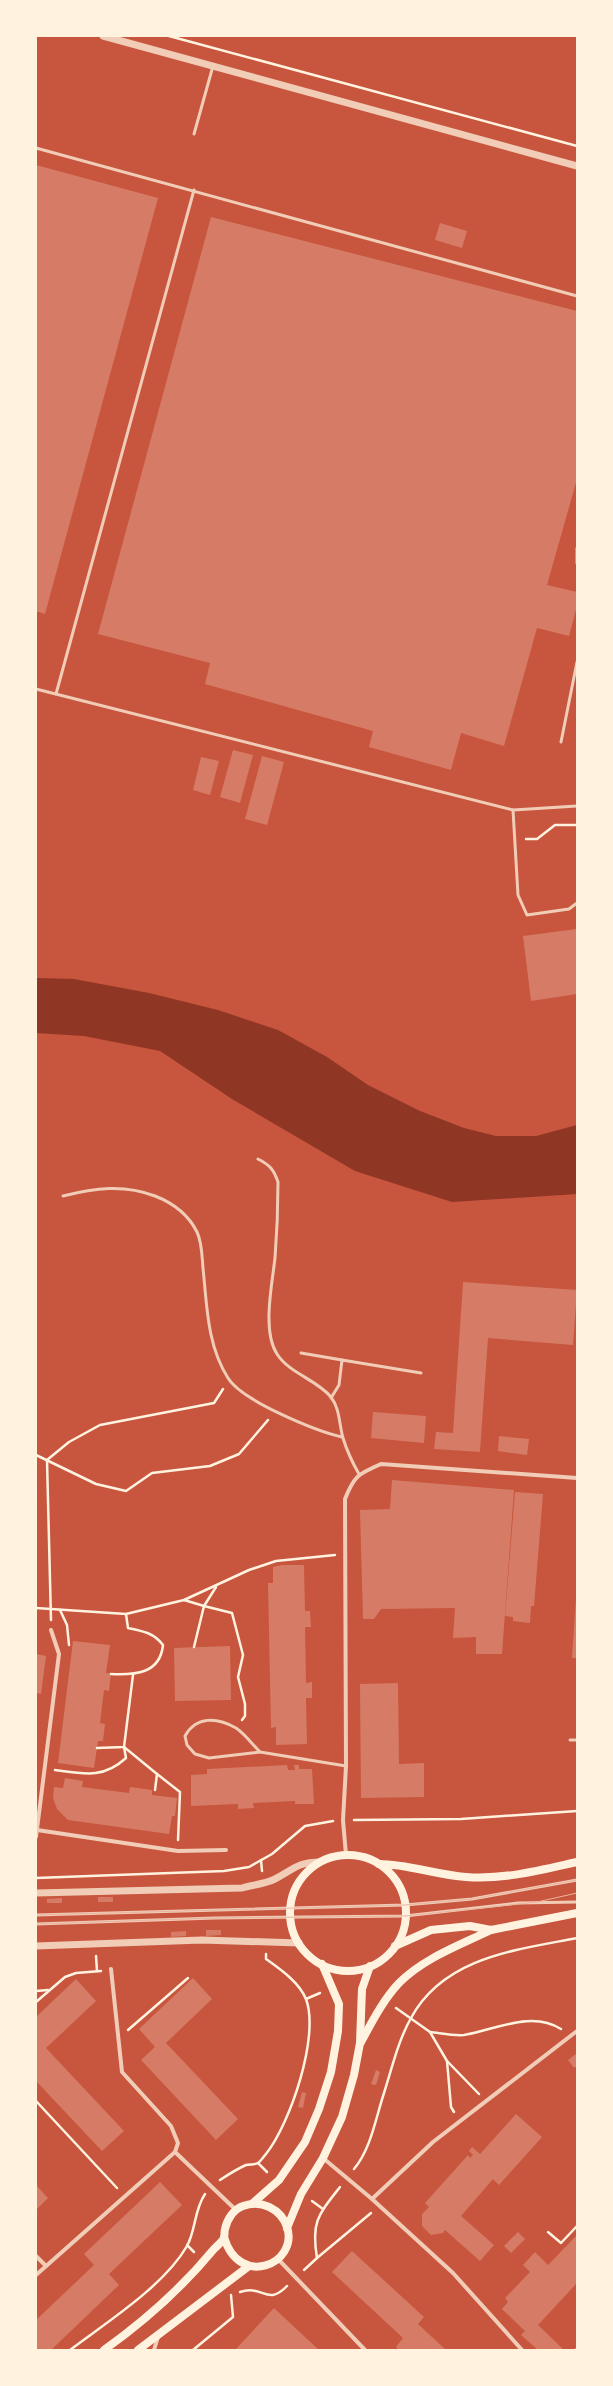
<svg xmlns="http://www.w3.org/2000/svg" width="613" height="2386" viewBox="0 0 613 2386" font-family="'Varela Round',sans-serif">
  <style>
    .water { fill: #8f3625 }
    .building { fill: #d67c66 }
    .lines { fill: none; stroke-linecap: round; stroke-linejoin: round }
    .path { stroke: #fff3e0; stroke-width: 2.5 }
    .service { stroke: #f1ccb7; stroke-width: 3 }
    .minor { stroke: #f1ccb7; stroke-width: 4 }
    .tertiary { stroke: #f1ccb7; stroke-width: 7 }
    .secondary { stroke: #fff3e0; stroke-width: 8 }
    .tram { stroke: #e9b49f; stroke-width: 1 }
  </style>
  <rect width="100%" height="100%" fill="#c8553d"/>
  <polygon class="water" points="36,978 74,979 149,993 218,1010 278,1030 327,1057 368,1085 420,1111 464,1128 496,1136 536,1136 577,1125 577,1194 452,1202 355,1171 232,1099 160,1051 84,1036 36,1033"/>
  <g class="building">
    <polygon points="36,165 158,198 45,614 36,611"/>
    <polygon points="211,217 577,311 577,479 547,585 577,592 577,606 569,636 537,628 504,746 461,733 451,770 369,747 373,731 205,684 210,663 98,634"/>
    <polygon points="440,223 467,231 462,248 435,240"/>
    <polygon points="233,750 253,755 240,803 220,797"/>
    <polygon points="262,756 284,762 267,825 245,819"/>
    <polygon points="201,757 219,761 210,795 193,790"/>
    <polygon points="577,929 577,994 531,1001 523,936"/>
    <polygon points="463,1282 577,1290 573,1345 488,1338 480,1452 434,1449 436,1432 453,1433"/>
    <polygon points="373,1412 426,1416 424,1443 371,1438"/>
    <polygon points="499,1436 529,1439 527,1455 498,1451"/>
    <polygon points="392,1480 514,1490 502,1654 476,1654 476,1637 453,1638 455,1608 381,1609 374,1619 363,1619 360,1510 390,1509"/>
    <polygon points="515,1492 543,1494 534,1606 531,1606 530,1623 513,1621 513,1617 505,1616"/>
    <polygon points="282,1565 304,1565 305,1611 310,1611 311,1627 305,1627 306,1683 312,1682 312,1698 306,1698 307,1744 276,1745 276,1727 271,1728 268,1583 273,1583 273,1567"/>
    <polygon points="576,1598 577,1598 577,1658 572,1658"/>
    <polygon points="73,1641 110,1645 106,1673 111,1673 109,1691 104,1690 100,1723 105,1724 103,1741 98,1741 94,1768 58,1763"/>
    <polygon points="230,1646 231,1700 175,1701 174,1648"/>
    <polygon points="36,1654 46,1656 41,1694 36,1693"/>
    <polygon points="398,1683 399,1764 424,1763 424,1797 361,1798 360,1684"/>
    <polygon points="287,1765 288,1770 295,1770 294,1765 299,1765 299,1769 312,1769 314,1804 295,1804 295,1801 253,1803 254,1808 238,1809 238,1804 191,1806 191,1775 207,1774 207,1769"/>
    <polygon points="65,1778 83,1781 82,1787 129,1793 130,1787 152,1790 152,1795 177,1798 175,1816 172,1816 169,1834 68,1820 57,1809 53,1798 54,1787 63,1788"/>
    <rect x="98" y="1897" width="15" height="5"/>
    <polygon points="62,1898 62,1903 47,1903 47,1899"/>
    <polygon points="206,1930 221,1930 221,1935 206,1936"/>
    <polygon points="186,1931 186,1936 171,1937 171,1932"/>
    <polygon points="193,1978 212,1999 166,2043 238,2119 216,2140 141,2060 155,2047 139,2029"/>
    <polygon points="76,1979 96,2001 46,2048 124,2131 102,2151 36,2081 36,2017"/>
    <polygon points="577,2053 577,2066 574,2068 568,2060"/>
    <polygon points="376,2070 380,2072 376,2085 371,2084"/>
    <polygon points="302,2092 306,2093 303,2108 298,2107"/>
    <polygon points="516,2114 542,2137 499,2185 493,2179 461,2216 494,2245 480,2261 445,2230 443,2233 431,2235 422,2226 422,2214 429,2207 425,2203 468,2155 470,2158 473,2155 469,2151 472,2147 480,2154"/>
    <polygon points="160,2182 182,2205 109,2274 119,2285 51,2350 36,2350 36,2320 94,2265 84,2254"/>
    <polygon points="36,2185 48,2198 36,2210"/>
    <polygon points="518,2232 525,2239 511,2253 504,2246"/>
    <polygon points="577,2235 577,2283 538,2325 564,2350 538,2350 521,2335 525,2331 502,2309 508,2302 505,2298 530,2272 523,2265 535,2252 548,2265"/>
    <polygon points="352,2251 424,2317 418,2324 446,2350 399,2350 396,2347 403,2338 332,2272"/>
    <polygon points="274,2308 319,2350 235,2350"/>
  </g>
  <g class="lines">
    <g class="path">
      <polyline points="169,36 577,146"/>
      <polyline points="526,839 537,839 555,825 577,825"/>
      <polyline points="36,1455 96,1484 126,1491 152,1473 210,1466 239,1454 268,1420"/>
      <polyline points="216,1587 204,1606 232,1613 243,1655 238,1677 245,1704 245,1716 242,1720"/>
      <polyline points="184,1600 204,1606 194,1647"/>
      <polyline points="36,1608 126,1614 184,1600 249,1570 276,1561 335,1555"/>
      <polyline points="60,1610 67,1625 69,1645"/>
      <polyline points="51,1620 47,1460 69,1442 100,1425 214,1403 223,1389"/>
      <path d="M111 1674C135 1675 160 1674 163 1645 154 1633 143 1631 128 1628L126 1614"/>
      <polyline points="124,1747 157,1774 155,1790"/>
      <polyline points="97,1748 124,1747 133,1675"/>
      <path d="M55 1770C84 1774 103 1779 126 1758L124 1747"/>
      <polyline points="157,1774 180,1792 178,1840"/>
      <polyline points="354,1820 461,1819 577,1811"/>
      <polyline points="261,1860 262,1871"/>
      <polyline points="36,1878 224,1871 249,1867 272,1854 305,1826 333,1821"/>
      <polyline points="96,1956 97,1971"/>
      <polyline points="36,1991 48,1990"/>
      <polyline points="306,1999 320,1993"/>
      <polyline points="36,2002 65,1977 76,1973 101,1971"/>
      <polyline points="396,2008 430,2032 447,2061 451,2107 454,2112"/>
      <polyline points="128,2030 188,1978"/>
      <path d="M430 2032C440 2033 453 2036 464 2035 495 2030 531 2010 561 2029"/>
      <polyline points="447,2061 479,2094"/>
      <polyline points="36,2101 117,2188"/>
      <polyline points="258,2163 267,2172"/>
      <path d="M354 2169C371 2149 376 2117 384 2093 392 2068 398 2041 411 2018 444 1957 516 1950 577 1938"/>
      <path d="M220 2180C229 2174 237 2169 246 2165 250 2164 255 2165 258 2163 261 2161 264 2156 266 2154 290 2124 320 2036 306 1999 299 1982 280 1969 266 1959V1954"/>
      <polyline points="312,2201 323,2209"/>
      <polyline points="548,2232 561,2243 577,2226"/>
      <polyline points="187,2245 194,2252"/>
      <polyline points="317,2258 371,2213"/>
      <path d="M304 2270 317 2258C311 2222 318 2215 340 2187"/>
      <path d="M240 2292C263 2284 267 2307 287 2286"/>
      <path d="M70 2350C107 2322 164 2286 187 2246 196 2230 194 2210 205 2194"/>
      <polyline points="193,2350 233,2317 231,2295"/>
      <polyline points="576,2350 577,2349"/>
    </g>
    <g class="service">
      <polyline points="194,134 213,66"/>
      <polyline points="36,148 577,296"/>
      <polyline points="577,548 577,563"/>
      <polyline points="36,689 513,810 577,806"/>
      <polyline points="56,694 194,190"/>
      <polyline points="561,742 577,662"/>
      <polyline points="513,810 518,895 527,915 569,909 577,903"/>
      <path d="M258 1159C270 1165 274 1170 278 1182 278 1207 277 1233 275 1258 272 1285 262 1331 277 1354 290 1374 316 1379 331 1397 340 1409 339 1424 343 1438 347 1451 352 1462 359 1474"/>
      <path d="M63 1196C94 1188 124 1184 155 1196 173 1203 188 1214 197 1232 202 1242 202 1257 203 1268 207 1306 207 1345 228 1378 242 1401 316 1431 342 1437"/>
      <polyline points="301,1353 342,1360"/>
      <polyline points="331,1398 339,1385 342,1360 421,1373"/>
      <polyline points="570,1740 577,1740"/>
      <path d="M260 1752C253 1745 244 1733 236 1728 217 1717 196 1716 185 1736L187 1745 195 1754 209 1758 260 1752 346 1766"/>
      <polyline points="36,1915 405,1905 472,1899 577,1880"/>
      <polyline points="36,1924 215,1918 405,1916 518,1903 577,1902"/>
    </g>
    <g class="minor">
      <polyline points="37,1830 178,1851 226,1850"/>
      <polyline points="36,1837 59,1654 51,1630"/>
      <path d="M346 1855 343 1820 346 1766 345 1499C354 1476 358 1474 381 1464L577 1478"/>
      <polyline points="111,1969 122,2072 171,2126 178,2143 175,2152 236,2210"/>
      <polyline points="323,2158 372,2199 453,2273 522,2350"/>
      <polyline points="372,2199 433,2142 577,2031"/>
      <polyline points="36,2256 46,2266"/>
      <polyline points="278,2259 365,2350"/>
      <polyline points="36,2275 175,2152"/>
      <polyline points="154,2350 158,2337"/>
    </g>
    <g class="tertiary">
      <polyline points="103,36 577,166"/>
      <path d="M36 1893 242 1888C252 1885 265 1884 275 1879 293 1870 297 1862 320 1862"/>
      <polyline points="36,1946 202,1940 299,1943"/>
    </g>
    <g class="secondary">
      <circle cx="348" cy="1913" r="58"/>
      <path d="M379 1864C408 1864 436 1875 466 1877 503 1880 541 1870 577 1862"/>
      <polyline points="395,1946 431,1930 470,1926 491,1930 577,1913"/>
      <path d="M361 2042C372 2022 383 2000 399 1983 424 1958 460 1945 491 1930"/>
      <polyline points="253,2203 279,2180 305,2142 319,2109 331,2072 338,2031 339,2004 322,1964"/>
      <polyline points="287,2228 301,2194 323,2158 342,2117 354,2075 360,2043 362,1989 370,1966"/>
      <path d="M104 2350C146 2320 181 2289 214 2249 217 2246 222 2242 224 2238 225 2235 224 2232 225 2229 227 2219 234 2209 243 2206 261 2199 281 2209 287 2227 299 2264 239 2289 224 2237"/>
      <polyline points="138,2350 249,2266"/>
    </g>
    <g class="tram">
      <polyline points="36,1915 405,1905 472,1899 577,1880"/>
      <polyline points="36,1924 215,1918 405,1916 537,1902 577,1893"/>
    </g>
  </g>
  <rect width="613" height="2386" fill="none" stroke="#fff3e0" stroke-width="74"/>
</svg>
